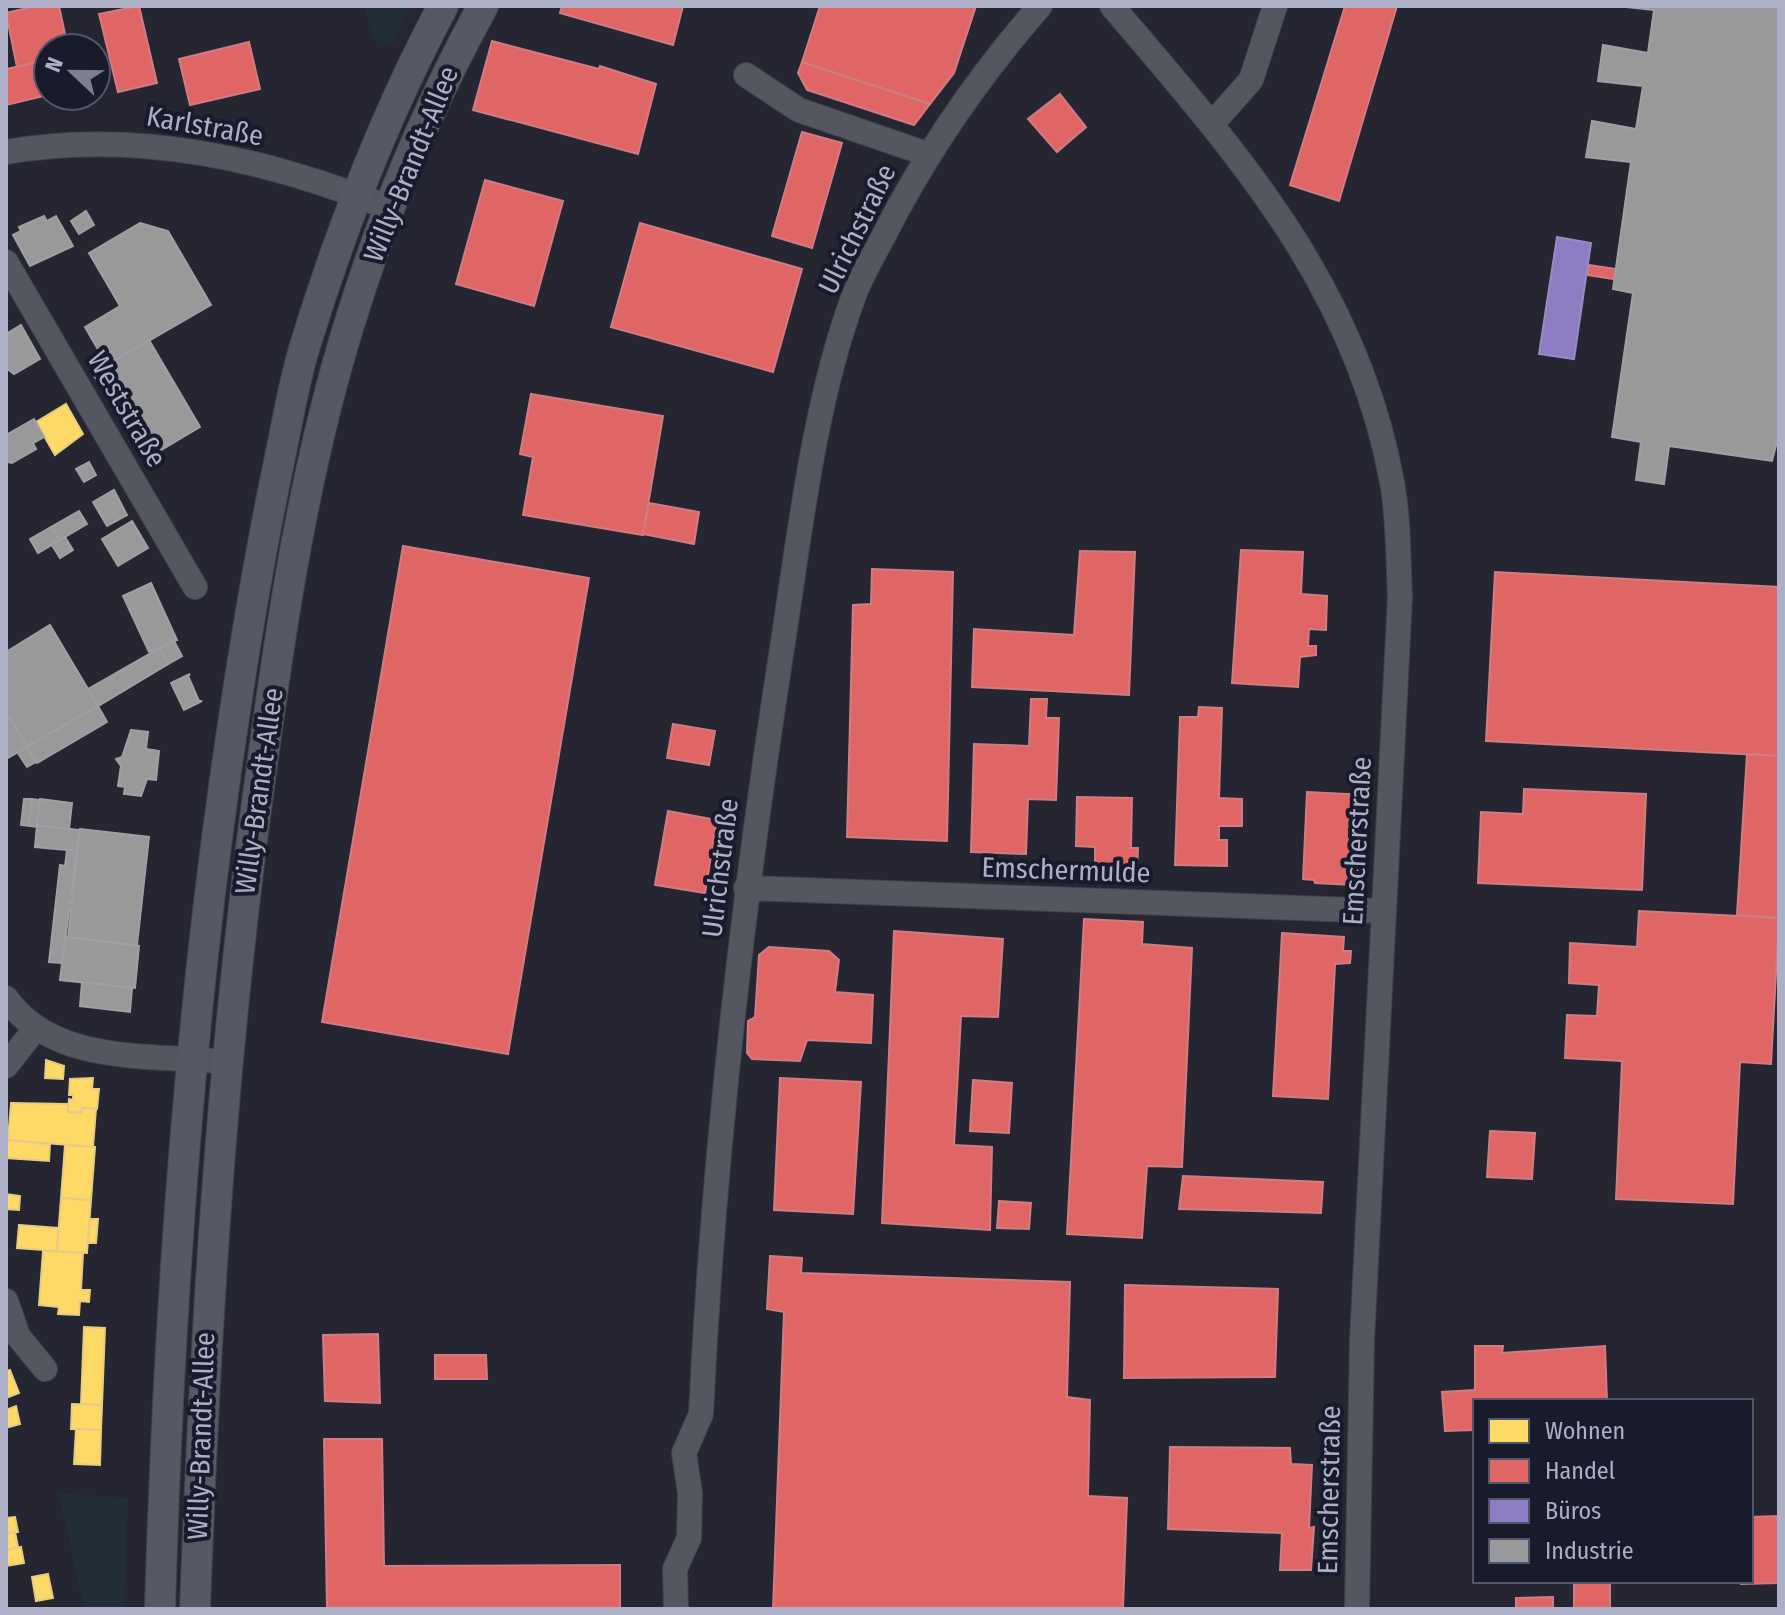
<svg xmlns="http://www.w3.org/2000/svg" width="1785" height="1615" viewBox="0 0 1785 1615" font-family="'Fira Sans Condensed',sans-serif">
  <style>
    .green { fill: #222e37 }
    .homes { fill: #ffd966; stroke: #e6cc82; stroke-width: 2 }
    .shops { fill: #e06666; stroke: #d07c82; stroke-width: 2 }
    .offices { fill: #8e7cc3; stroke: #978bc4; stroke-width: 2 }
    .industry { fill: #999; stroke: #9fa0a6; stroke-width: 2 }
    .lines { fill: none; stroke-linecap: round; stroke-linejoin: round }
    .minor-casing { stroke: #41424b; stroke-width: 26 }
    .major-casing { stroke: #3f414b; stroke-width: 32 }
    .minor { stroke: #545660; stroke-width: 24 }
    .major { stroke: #565863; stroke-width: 30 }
    .labels { text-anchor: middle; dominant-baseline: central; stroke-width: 8; stroke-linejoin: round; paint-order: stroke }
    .street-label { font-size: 28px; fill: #acafc5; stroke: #181b2c }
  </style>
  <rect width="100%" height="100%" fill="#252631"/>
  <g class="green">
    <polygon points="365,6 412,6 390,45 374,39"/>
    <polygon points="59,1493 128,1498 124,1609 84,1609"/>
  </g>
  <g class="homes">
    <polygon points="66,404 83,434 55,455 36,422"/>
    <polygon points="46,1060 64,1066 63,1079 45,1078"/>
    <polygon points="93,1078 92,1089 99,1089 97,1109 82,1108 81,1113 68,1112 69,1099 73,1100 73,1095 69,1095 70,1079"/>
    <polygon points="11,1103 68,1104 68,1112 81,1113 82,1108 96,1109 93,1147 8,1140"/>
    <polygon points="6,1140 50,1144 49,1161 6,1158"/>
    <polygon points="65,1145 95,1147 91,1200 61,1198"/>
    <polygon points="6,1194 20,1196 19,1210 6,1209"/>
    <polygon points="61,1198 91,1200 87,1253 57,1251"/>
    <polygon points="90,1219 98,1219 96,1243 88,1243"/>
    <polygon points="19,1225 58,1228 57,1251 17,1248"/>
    <polygon points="43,1251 83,1253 81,1290 90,1290 89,1302 80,1301 79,1315 58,1314 59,1307 39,1305"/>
    <polygon points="84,1327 105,1328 102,1405 81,1404"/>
    <polygon points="10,1370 19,1393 6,1398 6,1371"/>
    <polygon points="72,1404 102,1405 101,1430 71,1429"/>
    <polygon points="16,1406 20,1424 6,1428 6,1410"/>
    <polygon points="76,1429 101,1430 100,1465 74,1464"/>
    <polygon points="15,1517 18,1532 6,1534 6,1518"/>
    <polygon points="15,1532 18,1547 6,1550 6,1534"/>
    <polygon points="21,1547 24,1563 6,1566 6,1550"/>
    <polygon points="48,1574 53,1598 36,1601 32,1577"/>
  </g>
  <g class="shops">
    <polygon points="35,6 59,6 68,48 48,48 48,59 17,67 6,13"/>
    <polygon points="139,6 157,83 118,92 99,14"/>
    <polygon points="562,6 683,6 673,45 560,13"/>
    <polygon points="820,6 976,6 954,73 930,104 802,62"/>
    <polygon points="1345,6 1397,6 1339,201 1290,185"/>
    <polygon points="492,41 599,69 600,66 656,84 638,154 473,110"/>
    <polygon points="249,42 260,89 190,105 179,59"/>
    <polygon points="48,60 48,95 6,105 6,69"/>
    <polygon points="802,62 841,75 930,104 914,125 807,90 798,73"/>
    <polygon points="1060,94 1086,127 1057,152 1028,119"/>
    <polygon points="802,132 842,143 812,248 772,236"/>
    <polygon points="485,180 563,201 534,306 456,284"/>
    <polygon points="640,223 802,269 773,372 611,327"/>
    <polygon points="1589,265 1616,269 1614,279 1587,275"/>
    <polygon points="531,394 663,416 643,535 523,515 533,457 520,454"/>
    <polygon points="649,503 699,512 694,544 643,534"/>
    <polygon points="403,546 589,578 508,1054 322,1022"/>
    <polygon points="1241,550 1303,552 1301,594 1327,596 1326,630 1309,629 1308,646 1316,646 1316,655 1300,657 1298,687 1232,683"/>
    <polygon points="1080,551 1135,552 1129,695 972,687 974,629 1074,635"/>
    <polygon points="872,569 953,572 947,841 847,837 853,605 871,604"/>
    <polygon points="1495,572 1779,587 1779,756 1486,741"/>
    <polygon points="1031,699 1047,699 1046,718 1059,718 1056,800 1028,799 1026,854 971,852 974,744 1029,746"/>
    <polygon points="1199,707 1222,708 1219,798 1242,799 1242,826 1219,826 1219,840 1227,840 1227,866 1175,865 1180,717 1198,717"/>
    <polygon points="673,724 715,731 709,765 667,758"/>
    <polygon points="1747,754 1779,756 1779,918 1737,915"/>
    <polygon points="1524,789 1646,794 1642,890 1478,883 1481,812 1523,814"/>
    <polygon points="1307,792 1365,795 1364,876 1353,885 1315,883 1314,880 1303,879"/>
    <polygon points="1077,797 1132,798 1131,848 1138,848 1137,873 1095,871 1095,847 1076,846"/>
    <polygon points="668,811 717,820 705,893 655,885"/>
    <polygon points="1639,911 1779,918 1771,1064 1740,1062 1733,1204 1616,1199 1622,1061 1565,1058 1567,1015 1597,1016 1599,985 1569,983 1570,943 1637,947"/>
    <polygon points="1084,919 1143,922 1142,944 1192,948 1182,1167 1147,1166 1142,1238 1067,1234"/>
    <polygon points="894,931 1003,939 998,1017 961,1016 954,1145 992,1147 990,1230 882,1223"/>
    <polygon points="1282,933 1344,937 1343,951 1351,951 1350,963 1335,964 1328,1099 1273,1096"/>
    <polygon points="769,947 829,951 839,960 835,992 873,995 871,1043 807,1040 800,1061 752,1059 747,1053 748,1021 755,1017 759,955"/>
    <polygon points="780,1078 861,1082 853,1214 774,1210"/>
    <polygon points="973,1080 1012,1083 1009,1133 970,1131"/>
    <polygon points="1490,1131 1535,1133 1532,1179 1487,1177"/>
    <polygon points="1183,1176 1323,1182 1321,1213 1179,1209"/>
    <polygon points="999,1201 1031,1203 1029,1229 997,1228"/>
    <polygon points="770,1256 802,1258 801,1273 1070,1282 1067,1397 1090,1400 1088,1496 1127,1498 1123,1609 773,1609 784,1312 767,1309"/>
    <polygon points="1125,1285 1278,1289 1275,1377 1124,1378"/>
    <polygon points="378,1334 380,1403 325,1401 323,1335"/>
    <polygon points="1475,1346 1503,1346 1502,1353 1605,1346 1607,1401 1475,1401 1475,1430 1445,1431 1442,1392 1475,1390"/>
    <polygon points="435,1355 486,1355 487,1379 435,1379"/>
    <polygon points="324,1439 382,1439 384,1566 620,1565 620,1609 327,1609"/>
    <polygon points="1170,1447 1290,1448 1291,1464 1312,1465 1309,1528 1314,1527 1311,1570 1280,1570 1282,1533 1168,1529"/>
    <polygon points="1779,1516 1779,1583 1740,1584 1751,1581 1751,1517"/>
    <rect x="1574" y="1581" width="36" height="28"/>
    <polygon points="1553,1597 1553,1609 1516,1609 1516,1598"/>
  </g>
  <polygon class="offices" points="1557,237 1591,243 1574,359 1539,354"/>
  <g class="industry">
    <polygon points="1617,6 1779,6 1779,434 1772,461 1669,446 1664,484 1636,480 1641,442 1612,437 1633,293 1613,289 1631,162 1586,157 1592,121 1636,129 1643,86 1598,81 1603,45 1648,53 1654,10"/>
    <polygon points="86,211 94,225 79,234 71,221"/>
    <polygon points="44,216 47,221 56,216 73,246 30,266 13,235 21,231 19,227"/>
    <polygon points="140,223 168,231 211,305 107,365 85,327 120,306 89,253"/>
    <polygon points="21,325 40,359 14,374 6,368 6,334"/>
    <polygon points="149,340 200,427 158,452 107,365"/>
    <polygon points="107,365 115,379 101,387 93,374"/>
    <polygon points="34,419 44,437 33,443 36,449 12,463 7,462 6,435"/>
    <polygon points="89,462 96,475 84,482 76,469"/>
    <polygon points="114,490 127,515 107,526 93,502"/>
    <polygon points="79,511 87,524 60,540 51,527"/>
    <polygon points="132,521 148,548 118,566 102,539"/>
    <polygon points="51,527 60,540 38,553 30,539"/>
    <polygon points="65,537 73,550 60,558 52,545"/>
    <polygon points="151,583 177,640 149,652 123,596"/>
    <polygon points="50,625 98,706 27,747 6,712 6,652"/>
    <polygon points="174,641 182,656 168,664 160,648"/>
    <polygon points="160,648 168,664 98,706 88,689"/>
    <polygon points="190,674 188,676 199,701 202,701 184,710 171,683"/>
    <polygon points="98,706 107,722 37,763 27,747"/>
    <polygon points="10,718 27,747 6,759 6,720"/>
    <polygon points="131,730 148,732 146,749 159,751 156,780 147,779 141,796 124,794 125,787 118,786 121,766 116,759 122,757"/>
    <polygon points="27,747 36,762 27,767 18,753"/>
    <polygon points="24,799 32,799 29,826 21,825"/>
    <polygon points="32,799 40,800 37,827 29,826"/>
    <polygon points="40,799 72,803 69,829 37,825"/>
    <polygon points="37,825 80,830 77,851 35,847"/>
    <polygon points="80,829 149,837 137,945 68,937"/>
    <polygon points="67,850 77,851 62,963 49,962 60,865 65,866"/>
    <polygon points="65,937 139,946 135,988 60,980"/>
    <polygon points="82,982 132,988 130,1012 80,1006"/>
  </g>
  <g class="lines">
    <g class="minor-casing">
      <g id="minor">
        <path d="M1112 6C1237 153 1356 285 1392 482 1399 520 1398 559 1400 597L1362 1340 1357 1609"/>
        <polyline points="746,75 799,110 927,154"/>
        <polyline points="1212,124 1251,80 1275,6"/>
        <path d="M6 152C137 129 267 159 389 208"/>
        <polyline points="6,262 195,587"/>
        <polyline points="746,888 1383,911"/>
        <path d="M6 998C54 1066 152 1054 226 1062"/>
        <polyline points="6,1066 35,1029"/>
        <polyline points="6,1301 18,1336 45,1369"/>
        <path d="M676 1609 675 1569 689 1538 690 1493 684 1453 701 1414C713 1159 742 907 781 655 799 540 813 407 853 298 860 278 872 258 882 239 925 154 977 78 1040 6"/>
      </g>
    </g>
    <g class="major-casing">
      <g id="major">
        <path d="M160 1609C168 1331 186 1055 225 779 240 673 257 567 279 462 287 425 293 386 304 349 340 231 385 115 443 6"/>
        <path d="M195 1609C205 1336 221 1066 258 795 279 638 302 477 349 325 383 214 427 108 483 6"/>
      </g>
    </g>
    <use href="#minor" class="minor"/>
    <use href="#major" class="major"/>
  </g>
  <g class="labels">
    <g class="street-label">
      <text transform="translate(205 126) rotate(10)">Karlstraße</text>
      <text transform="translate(411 164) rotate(-68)">Willy-Brandt-Allee</text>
      <text transform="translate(857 229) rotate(-64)">Ulrichstraße</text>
      <text transform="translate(127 409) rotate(60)">Weststraße</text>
      <text transform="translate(259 791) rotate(-82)">Willy-Brandt-Allee</text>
      <text transform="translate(1357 841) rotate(-87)">Emscherstraße</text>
      <text transform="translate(720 868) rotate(-83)">Ulrichstraße</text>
      <text transform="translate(1066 870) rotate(2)">Emschermulde</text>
      <text transform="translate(201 1436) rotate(-88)">Willy-Brandt-Allee</text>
      <text transform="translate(1329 1490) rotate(-89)">Emscherstraße</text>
    </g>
  </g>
  <rect width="1785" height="1615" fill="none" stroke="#acafc5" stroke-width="16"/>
  <rect x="1473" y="1399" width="280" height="184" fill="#181b2c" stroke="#535669" stroke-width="2"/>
  <rect x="1489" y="1419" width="40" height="24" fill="#ffd966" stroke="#535669" stroke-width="2"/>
  <text x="1545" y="1439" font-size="24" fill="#acafc5">Wohnen</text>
  <rect x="1489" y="1459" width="40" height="24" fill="#e06666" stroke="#535669" stroke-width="2"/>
  <text x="1545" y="1479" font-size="24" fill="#acafc5">Handel</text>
  <rect x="1489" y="1499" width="40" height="24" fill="#8e7cc3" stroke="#535669" stroke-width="2"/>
  <text x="1545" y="1519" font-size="24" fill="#acafc5">Büros</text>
  <rect x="1489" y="1539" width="40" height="24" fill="#999999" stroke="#535669" stroke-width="2"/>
  <text x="1545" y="1559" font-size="24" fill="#acafc5">Industrie</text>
  <g transform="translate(72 72) rotate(292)"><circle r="38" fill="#181b2c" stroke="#535669" stroke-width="2"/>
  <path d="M0-6L14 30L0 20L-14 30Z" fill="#7d7f91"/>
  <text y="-12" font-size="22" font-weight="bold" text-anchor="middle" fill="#acafc5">N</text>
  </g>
</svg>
